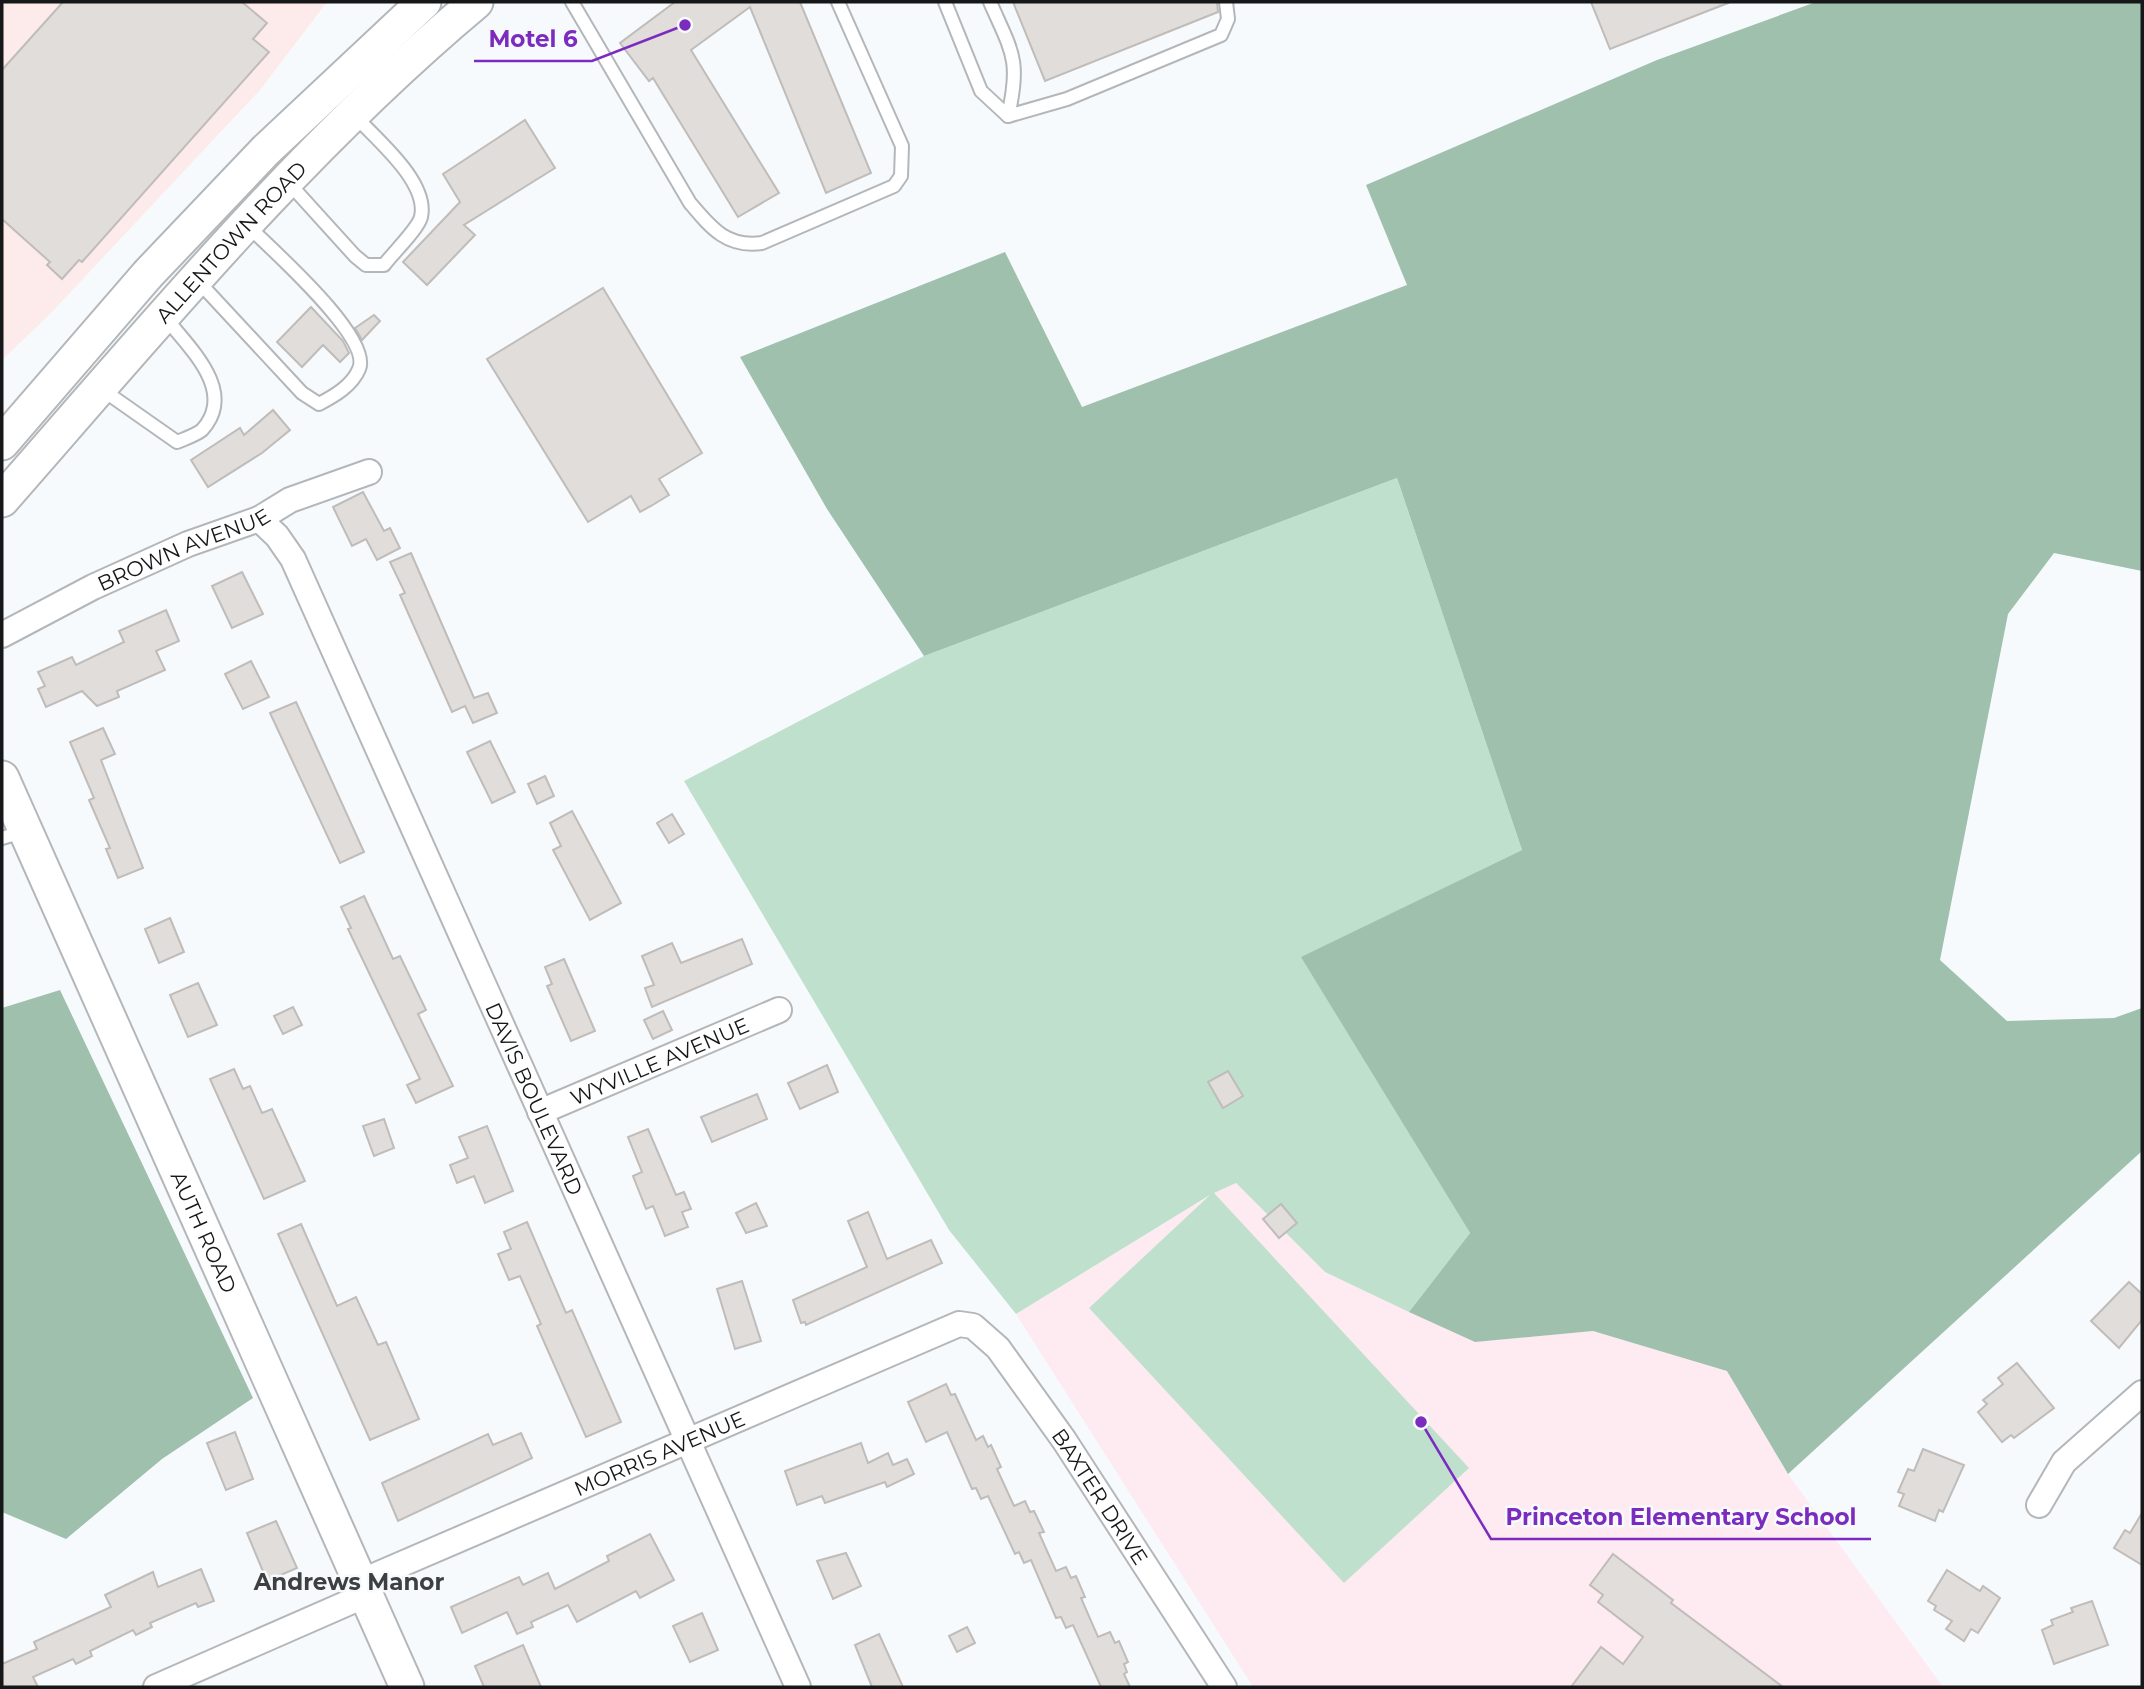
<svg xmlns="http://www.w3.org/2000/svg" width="2144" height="1689" viewBox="0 0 2144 1689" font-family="Montserrat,sans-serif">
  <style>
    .education { fill: #feeaf1 }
    .medical { fill: #fcebea }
    .green { fill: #c0e0ce }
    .forest { fill: #9ec0ad }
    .building { fill: #e0ddda; stroke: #bfbcb9; stroke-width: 2 }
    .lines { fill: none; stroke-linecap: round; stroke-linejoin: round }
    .lane-casing { stroke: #b4b7ba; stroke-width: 16 }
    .street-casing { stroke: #b4b7ba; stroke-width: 28 }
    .secondary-casing { stroke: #b4b7ba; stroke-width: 37 }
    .lane { stroke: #fff; stroke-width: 12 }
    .street { stroke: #fff; stroke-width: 24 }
    .secondary { stroke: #fff; stroke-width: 33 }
    .labels { text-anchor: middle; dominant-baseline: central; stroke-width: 5; stroke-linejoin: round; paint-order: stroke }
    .street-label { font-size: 21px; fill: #161718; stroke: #f7fafd }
    .neighbourhood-label { font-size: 23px; font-weight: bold; fill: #3d3f41; stroke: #f7fafd }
    .leader { fill: none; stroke: #7b2cbf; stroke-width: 2.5 }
    .callout-dot { fill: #7b2cbf; stroke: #f7fafd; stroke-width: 2.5 }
    .callout-label { font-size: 23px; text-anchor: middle; font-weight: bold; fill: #7b2cbf; stroke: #f7fafd; stroke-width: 5; stroke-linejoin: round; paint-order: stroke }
  </style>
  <rect width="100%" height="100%" fill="#f7fafd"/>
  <polygon class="education" points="1236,1183 1325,1272 1475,1342 1593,1331 1728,1371 1788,1474 1943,1687 1253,1687 1016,1314 1214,1193"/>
  <polygon class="medical" points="2,2 327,2 260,90 51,313 2,360"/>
  <polygon class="green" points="1397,478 1522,850 1302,957 1470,1233 1409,1312 1325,1272 1236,1183 1214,1193 1469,1468 1344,1583 1089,1308 1210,1195 1016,1314 949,1230 684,781 924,656"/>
  <g class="forest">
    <polygon points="1816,2 2142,2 2142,571 2054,553 2008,614 1940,960 2007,1021 2114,1018 2142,1008 2142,1151 1788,1474 1727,1371 1593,1331 1475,1342 1409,1312 1470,1233 1301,957 1522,850 1397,478 924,656 827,509 740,357 1005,252 1082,407 1407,285 1366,185 1657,60"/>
    <polygon points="60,990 253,1398 162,1459 66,1539 2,1512 2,1008"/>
  </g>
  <g class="building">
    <polygon points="63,2 242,2 267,23 253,39 269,52 82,262 79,260 62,279 47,265 50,262 2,219 2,70"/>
    <polygon points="675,2 800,2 871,173 826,193 750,7 691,50 779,193 738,217 653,78 649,81 620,43"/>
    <polygon points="1013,2 1217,2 1218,12 1045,81"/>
    <polygon points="1591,2 1727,2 1728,3 1610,49"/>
    <polygon points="525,120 555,168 464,225 475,235 427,285 403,262 460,202 443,174"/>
    <polygon points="603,288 702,453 659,479 669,495 651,506 640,512 631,496 588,522 487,359"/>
    <polygon points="311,307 343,341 349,353 340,362 323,345 302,367 277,342"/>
    <polygon points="374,315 380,321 362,340 355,328"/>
    <polygon points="273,410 290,430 262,453 208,487 191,460 240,428 244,435"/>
    <polygon points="363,492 384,531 390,528 400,548 377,560 366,539 352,546 333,507"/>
    <polygon points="411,553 474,698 488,693 497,713 473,723 465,706 452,712 400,595 405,593 390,562"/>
    <polygon points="242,572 263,614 232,628 212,586"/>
    <polygon points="166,610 179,641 156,651 165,670 117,691 119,697 97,706 82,691 46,707 38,689 45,686 38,672 72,657 76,665 124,642 119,631"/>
    <polygon points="251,661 269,697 243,709 225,674"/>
    <polygon points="296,702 364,852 340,863 270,713"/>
    <polygon points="103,728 115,754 101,760 143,868 118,878 106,849 110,848 89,800 94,798 70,742"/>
    <polygon points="490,741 515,792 492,803 467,752"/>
    <polygon points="545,776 554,796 537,804 528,784"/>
    <polygon points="572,811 621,903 590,920 553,850 561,846 550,823"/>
    <polygon points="672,814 684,834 669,843 657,823"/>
    <polygon points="364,896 393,959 400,956 426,1010 418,1014 453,1086 416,1103 407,1085 420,1079 348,929 351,928 341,907"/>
    <polygon points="170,918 184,952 159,963 145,929"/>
    <polygon points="742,939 752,964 652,1007 645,988 654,985 642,956 672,943 681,963"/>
    <polygon points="564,959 595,1031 571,1041 547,986 552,984 545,967"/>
    <polygon points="198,983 217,1025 188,1037 170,995"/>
    <polygon points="293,1007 302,1025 283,1034 274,1016"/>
    <polygon points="663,1011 672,1030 653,1039 644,1020"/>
    <polygon points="827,1065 838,1092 800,1109 788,1083"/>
    <polygon points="234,1069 243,1089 250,1086 262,1113 272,1109 305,1181 264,1199 210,1079"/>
    <polygon points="1228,1071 1243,1096 1223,1108 1208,1082"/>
    <polygon points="757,1094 767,1119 712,1142 701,1117"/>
    <polygon points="384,1119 394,1148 374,1156 363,1126"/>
    <polygon points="487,1126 513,1191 485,1203 474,1176 457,1183 450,1165 468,1158 459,1137"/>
    <polygon points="648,1129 676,1195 684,1192 691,1209 682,1212 688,1227 665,1236 653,1206 646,1209 633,1176 642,1172 628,1137"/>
    <polygon points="756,1203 767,1226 746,1233 736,1213"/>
    <polygon points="1281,1204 1297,1223 1279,1238 1263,1219"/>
    <polygon points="868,1212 887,1259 931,1240 942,1263 806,1325 805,1322 801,1323 793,1300 867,1267 848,1221"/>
    <polygon points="527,1222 566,1313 572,1310 621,1422 586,1437 537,1326 541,1324 520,1276 509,1280 498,1254 511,1249 504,1232"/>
    <polygon points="301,1224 337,1306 356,1297 378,1345 386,1342 419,1419 370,1440 278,1234"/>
    <polygon points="742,1281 761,1341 735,1349 717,1289"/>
    <polygon points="2129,1282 2142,1294 2142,1320 2119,1348 2091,1321"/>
    <polygon points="2017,1363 2054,1408 2014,1438 2011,1435 2002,1442 1978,1412 1987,1404 1983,1400 2003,1384 1998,1378"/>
    <polygon points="946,1384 951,1395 955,1394 976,1440 983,1436 988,1447 991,1445 1001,1467 997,1469 1014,1506 1025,1501 1030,1512 1034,1511 1044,1532 1039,1533 1056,1571 1066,1567 1071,1578 1076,1576 1085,1597 1081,1598 1098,1637 1110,1632 1115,1643 1119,1641 1128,1662 1124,1664 1127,1672 1124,1674 1130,1687 1101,1687 1073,1625 1066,1628 1061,1617 1056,1618 1031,1560 1024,1563 1019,1552 1015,1554 988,1496 981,1499 976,1488 972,1489 947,1432 926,1442 908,1402"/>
    <polygon points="235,1432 253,1479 226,1490 207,1443"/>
    <polygon points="521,1433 532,1458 398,1521 382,1483 488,1434 493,1445"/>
    <polygon points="861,1443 868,1463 888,1453 893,1465 907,1459 914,1474 887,1487 885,1482 825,1503 822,1496 797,1505 785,1471"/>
    <polygon points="1923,1449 1964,1465 1943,1512 1939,1510 1935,1521 1899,1506 1904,1494 1898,1492 1908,1469 1914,1471"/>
    <polygon points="2142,1513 2142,1565 2114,1548 2125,1530 2130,1533"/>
    <polygon points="276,1521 297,1568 267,1581 247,1533"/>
    <polygon points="650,1534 674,1580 640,1598 636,1591 577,1622 568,1605 531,1622 533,1627 517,1634 507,1612 462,1633 451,1607 519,1577 523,1585 548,1573 555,1589 609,1561 607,1556"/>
    <polygon points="846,1553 861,1586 833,1599 817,1561"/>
    <polygon points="1613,1554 1673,1600 1671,1603 1783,1687 1571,1687 1601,1647 1623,1664 1643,1637 1598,1602 1603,1595 1590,1585"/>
    <polygon points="201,1569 214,1601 198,1607 196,1603 150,1623 152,1627 136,1635 133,1630 90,1651 92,1656 76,1664 73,1659 33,1677 38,1687 2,1687 2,1664 37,1649 34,1642 111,1607 105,1595 153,1572 158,1587"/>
    <polygon points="1947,1570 1980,1591 1983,1586 2000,1598 1978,1633 1971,1629 1964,1641 1946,1629 1952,1621 1934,1610 1936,1606 1928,1601"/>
    <polygon points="2092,1601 2108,1645 2054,1664 2042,1630 2053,1625 2051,1620 2073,1612 2071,1608"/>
    <polygon points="702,1613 718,1650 690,1662 673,1626"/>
    <polygon points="967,1627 975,1643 957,1652 949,1636"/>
    <polygon points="879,1634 903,1687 872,1687 855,1645"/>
    <polygon points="523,1645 541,1687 484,1687 475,1666"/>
  </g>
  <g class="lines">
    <g class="lane-casing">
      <g id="lane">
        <path d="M572 2 690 203C711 228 727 248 762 243L894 186 901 176 902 146 838 2"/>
        <polyline points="945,2 981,91 1008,116 1067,99 1221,35 1228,19 1226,2"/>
        <path d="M990 2C1012 52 1021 60 1008 116"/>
        <path d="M287 181 355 256 366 265H384C392 254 418 229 421 217 429 182 376 139 354 115"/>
        <path d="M197 280 302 393 319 404C334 396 352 386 359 369 373 338 270 248 248 226"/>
        <path d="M100 388 177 442C184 439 196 435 202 430 238 391 188 347 165 317"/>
        <polyline points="2,838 25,831"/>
      </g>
    </g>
    <g class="street-casing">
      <g id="street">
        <path id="s1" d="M259 519 277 536 293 559 798 1687"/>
        <path id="s2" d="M2 635 93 587 188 544 259 519 290 500 369 472"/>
        <path id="s3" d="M540 1112 779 1010"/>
        <polyline points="2039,1505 2064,1462 2142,1393"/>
        <path id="s4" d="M360 1582 959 1324 973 1326 998 1348 1064 1440 1224 1687"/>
        <polyline points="156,1687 366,1595"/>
      </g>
    </g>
    <g class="secondary-casing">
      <g id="secondary">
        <polyline points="2,443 148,274 266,150 424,2"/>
        <path id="s5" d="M2 500C153 328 299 150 476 2"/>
        <path id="s6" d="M2 778 407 1687"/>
      </g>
    </g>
    <use href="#lane" class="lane"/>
    <use href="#street" class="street"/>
    <use href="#secondary" class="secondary"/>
  </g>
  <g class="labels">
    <g class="street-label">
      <text stroke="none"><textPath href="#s5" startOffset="345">ALLENTOWN ROAD</textPath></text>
      <text stroke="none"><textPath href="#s2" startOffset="201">BROWN AVENUE</textPath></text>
      <text stroke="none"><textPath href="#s3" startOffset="130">WYVILLE AVENUE</textPath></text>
      <text stroke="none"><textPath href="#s1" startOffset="644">DAVIS BOULEVARD</textPath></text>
      <text stroke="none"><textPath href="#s6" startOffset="497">AUTH ROAD</textPath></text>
      <text stroke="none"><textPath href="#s4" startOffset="326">MORRIS AVENUE</textPath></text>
      <text stroke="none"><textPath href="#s4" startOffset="880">BAXTER DRIVE</textPath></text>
    </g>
    <g class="neighbourhood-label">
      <text x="349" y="1582">Andrews Manor</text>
    </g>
  </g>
  <path class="leader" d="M685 25L592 61H474M1421 1422L1491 1539H1871"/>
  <g class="callout-dot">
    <circle cx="685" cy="25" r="7"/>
    <circle cx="1421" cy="1422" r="7"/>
  </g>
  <g class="callout-label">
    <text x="533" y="47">Motel 6</text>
    <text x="1681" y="1525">Princeton Elementary School</text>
  </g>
  <rect width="2144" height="1689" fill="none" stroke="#161718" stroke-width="7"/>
</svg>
